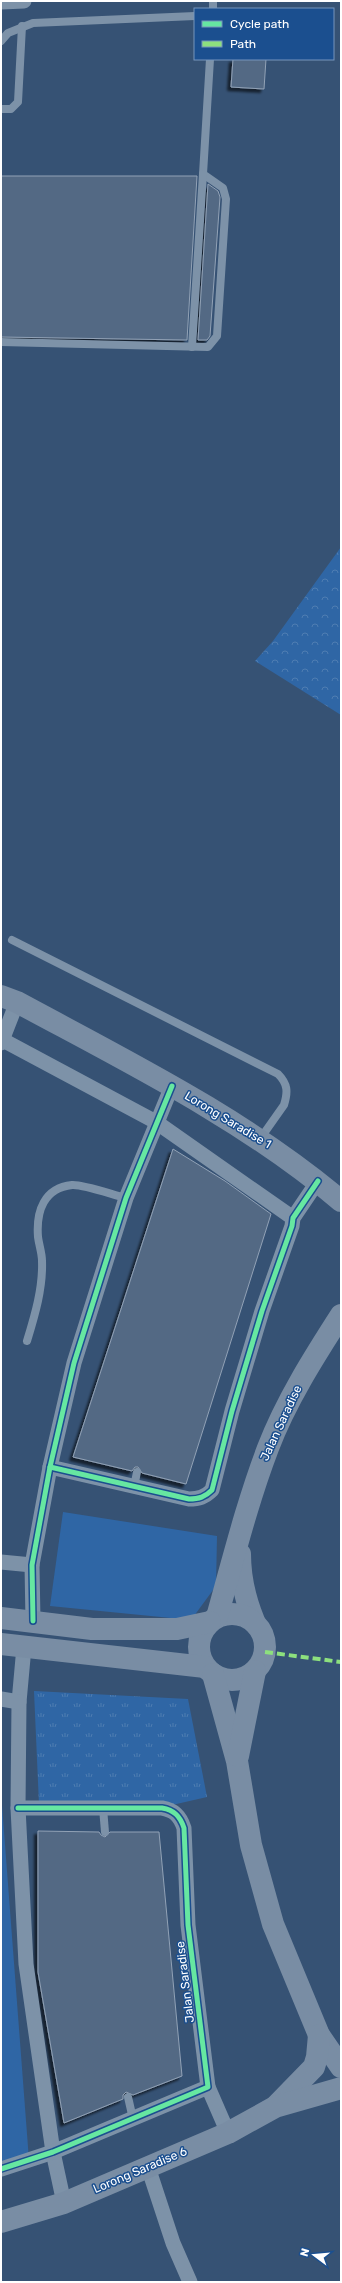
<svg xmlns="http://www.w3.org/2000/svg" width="342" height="2283" viewBox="0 0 342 2283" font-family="Rubik,sans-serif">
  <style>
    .grass { fill: url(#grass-tufts) }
    .forest { fill: url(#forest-crowns) }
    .park { fill: #2f66a5 }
    .building { fill: #526984; stroke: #92a2b6; filter: url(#shadow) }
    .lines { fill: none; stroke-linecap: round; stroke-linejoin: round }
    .lane { stroke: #7d92a8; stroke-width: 8 }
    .street { stroke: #7d92a8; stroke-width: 15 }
    .secondary { stroke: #798da4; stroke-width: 22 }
    .quiet { stroke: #8de07e; stroke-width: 4; stroke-dasharray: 8 4; stroke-linecap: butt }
    .cycleway-casing { stroke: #1b4f8f; stroke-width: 8 }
    .cycleway { stroke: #66e7a1; stroke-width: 5 }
    .labels { text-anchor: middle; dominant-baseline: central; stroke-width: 3; stroke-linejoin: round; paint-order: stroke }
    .street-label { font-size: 12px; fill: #fff; stroke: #1b4f8f }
  </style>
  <defs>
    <pattern id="grass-tufts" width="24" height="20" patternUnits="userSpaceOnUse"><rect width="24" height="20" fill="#2f66a5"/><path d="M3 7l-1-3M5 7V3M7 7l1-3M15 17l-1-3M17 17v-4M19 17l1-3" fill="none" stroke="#4e7db2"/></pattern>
    <pattern id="forest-crowns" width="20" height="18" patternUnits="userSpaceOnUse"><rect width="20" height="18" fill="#2f66a5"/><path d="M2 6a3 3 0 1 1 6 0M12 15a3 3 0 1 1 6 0" fill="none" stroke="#4e7db2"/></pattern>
    <filter id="shadow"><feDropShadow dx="-3.5" dy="3.5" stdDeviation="1" flood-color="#0009"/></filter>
  </defs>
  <rect width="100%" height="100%" fill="#365274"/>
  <polygon class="grass" points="34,1691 188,1699 207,1797 172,1805 39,1804"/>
  <polygon class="forest" points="341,547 341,715 255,661 273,641"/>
  <g class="park">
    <polygon points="63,1512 217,1536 216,1586 191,1620 50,1606"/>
    <polygon points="1,1792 29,2160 1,2167"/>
  </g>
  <g class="building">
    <polygon points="233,59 266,59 264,89 231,87"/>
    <polygon points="1,176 197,176 187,340 1,337"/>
    <polygon points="208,184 218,191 220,197 210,336 207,340 198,340"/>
    <polygon points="173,1149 225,1181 271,1214 186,1484 142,1473 138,1467 135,1467 132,1471 73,1457"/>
    <polygon points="38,1831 99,1832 101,1835 105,1837 110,1832 159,1832 182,2076 133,2095 126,2092 123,2095 123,2099 64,2123 38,1972"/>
  </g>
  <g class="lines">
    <g class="lane">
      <polyline points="213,1 213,9"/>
      <polyline points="1,41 8,33 33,23 195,16"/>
      <polyline points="1,109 11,109 18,102 22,26"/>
      <polyline points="1,342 208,347 217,336 226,199 223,188 203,174 210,59"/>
      <polyline points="192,347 203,174"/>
      <path d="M12 940 278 1074C288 1084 288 1092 284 1105L260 1139"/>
      <path d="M27 1341C35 1315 43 1288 42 1261 42 1253 39 1245 38 1237 36 1211 44 1188 72 1185 83 1184 113 1195 126 1198"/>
      <polyline points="134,1487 137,1472"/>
      <polyline points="103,1808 105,1832"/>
      <polyline points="128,2097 133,2119"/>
    </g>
    <g class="street">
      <polyline points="1,2 24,1"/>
      <polyline points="1,1039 156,1122 293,1218"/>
      <polyline points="1,1043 17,1002"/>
      <path d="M50 1467 189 1499C199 1499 205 1497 212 1490L232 1411 262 1311 292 1226 293 1218 318 1181"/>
      <polyline points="1,1562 32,1565"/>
      <polyline points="33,1621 32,1565 50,1467 74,1363 126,1198 172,1086"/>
      <polyline points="24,1647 19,1702 18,1808 26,1964 53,2152 64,2203"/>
      <polyline points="1,1699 19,1702"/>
      <polyline points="208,2087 228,2133"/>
      <polyline points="148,2167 173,2243 190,2282"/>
      <path d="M1 2169 53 2152 208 2087 188 1925 184 1828C180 1816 174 1810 162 1808H18"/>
    </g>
    <g class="secondary">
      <path d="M1 996 17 1002C128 1062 244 1119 341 1201"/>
      <path d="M240 1554C240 1578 245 1599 254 1621"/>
      <circle cx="232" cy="1647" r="33"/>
      <path d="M217 1617C233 1560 247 1503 268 1448 286 1401 314 1357 341 1315"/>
      <polyline points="1,1618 92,1629 177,1629 210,1622"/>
      <polyline points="1,1644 205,1667"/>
      <polyline points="213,1674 237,1761 251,1845 273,1924 319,2035 341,2067"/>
      <polyline points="238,1756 255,1671"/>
      <polyline points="277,2105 314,2067 317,2057 319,2035"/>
      <polyline points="1,2222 64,2203 228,2133 275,2107 341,2088"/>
    </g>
    <polyline class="quiet" points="265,1652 341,1662"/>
    <g class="cycleway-casing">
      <g id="cycleway">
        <path d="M50 1467 189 1499C199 1499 205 1497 212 1490L232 1411 262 1311 292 1226 293 1218 318 1181"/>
        <polyline points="33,1621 32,1565 50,1467 74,1363 126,1198 172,1086"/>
        <path d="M1 2169 53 2152 208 2087 188 1925 184 1828C180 1816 174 1810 162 1808H18"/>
      </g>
    </g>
    <use href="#cycleway" class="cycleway"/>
  </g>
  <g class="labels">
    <g class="street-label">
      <text transform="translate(228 1120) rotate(31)">Lorong Saradise 1</text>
      <text transform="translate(281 1423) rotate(-65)">Jalan Saradise</text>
      <text transform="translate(185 1982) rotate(-97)">Jalan Saradise</text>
      <text transform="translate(140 2170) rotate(-23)">Lorong Saradise 6</text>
    </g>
  </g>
  <rect width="342" height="2283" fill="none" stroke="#ffffff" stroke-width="4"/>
  <rect x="194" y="8" width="140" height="52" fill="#1b4f8f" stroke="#7695bc"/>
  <rect x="202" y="21" width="20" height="6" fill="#66e7a1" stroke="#7695bc"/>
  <text x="230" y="28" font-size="12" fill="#ffffff">Cycle path</text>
  <rect x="202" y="41" width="20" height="6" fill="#8de07e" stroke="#7695bc"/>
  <text x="230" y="48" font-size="12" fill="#ffffff">Path</text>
  <g transform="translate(314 2255) rotate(286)" stroke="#1b4f8f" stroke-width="3" paint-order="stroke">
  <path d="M0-3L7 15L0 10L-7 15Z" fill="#ffffff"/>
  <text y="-6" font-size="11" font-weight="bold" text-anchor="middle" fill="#ffffff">N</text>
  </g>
</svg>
